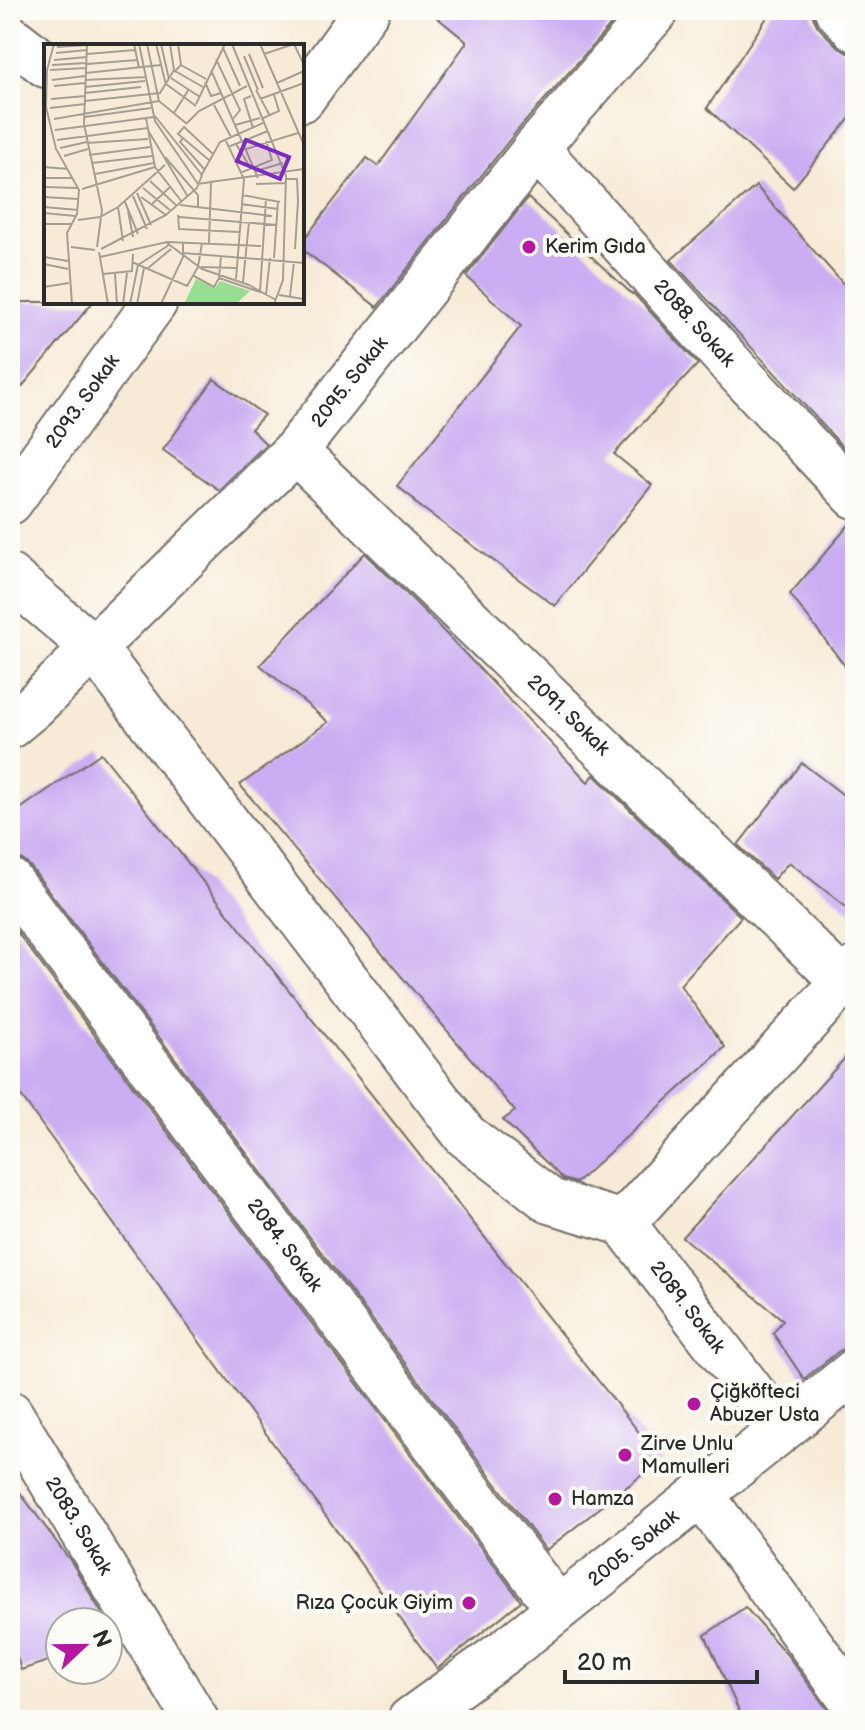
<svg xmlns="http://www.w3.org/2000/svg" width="865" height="1730" viewBox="0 0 865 1730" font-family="'Balsamiq Sans',sans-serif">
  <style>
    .building { fill: #caadf2 }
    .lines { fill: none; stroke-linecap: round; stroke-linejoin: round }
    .minor-casing { stroke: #726e67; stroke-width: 48 }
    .minor { stroke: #fff; stroke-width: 44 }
    .poi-dot { fill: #b5179e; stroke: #fdfcf7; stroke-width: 3 }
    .labels { text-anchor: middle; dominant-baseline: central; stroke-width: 8; stroke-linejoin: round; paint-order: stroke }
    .poi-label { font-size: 20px; fill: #2b2b2b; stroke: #fdfcf7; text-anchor: start }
    .street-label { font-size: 20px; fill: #2b2b2b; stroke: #fdfcf7 }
    .inset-road { fill: none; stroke: #a59e92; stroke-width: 2 }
    .view { fill: #7b2cbf; fill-opacity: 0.15; stroke: #7b2cbf; stroke-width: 4 }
    .inset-edge { fill: none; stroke: #2b2b2b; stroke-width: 4 }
  </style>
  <rect width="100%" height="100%" fill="#fdfcf7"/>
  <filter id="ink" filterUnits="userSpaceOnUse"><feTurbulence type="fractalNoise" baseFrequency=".0125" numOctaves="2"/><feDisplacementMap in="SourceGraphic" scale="16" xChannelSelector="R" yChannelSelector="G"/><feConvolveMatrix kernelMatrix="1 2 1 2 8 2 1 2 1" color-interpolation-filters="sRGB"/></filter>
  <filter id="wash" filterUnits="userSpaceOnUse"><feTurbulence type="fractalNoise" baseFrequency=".006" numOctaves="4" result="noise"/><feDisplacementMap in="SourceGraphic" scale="32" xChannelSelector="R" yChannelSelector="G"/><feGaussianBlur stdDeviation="1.8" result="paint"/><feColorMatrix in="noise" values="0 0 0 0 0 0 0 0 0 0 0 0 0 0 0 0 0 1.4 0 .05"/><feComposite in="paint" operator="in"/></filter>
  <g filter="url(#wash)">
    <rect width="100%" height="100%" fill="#f7ebd7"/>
    <g id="blocks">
      <g class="building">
        <polygon points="428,10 624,10 516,132 377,307 302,249 302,242 367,158 378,166 467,42"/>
        <polygon points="772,10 813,10 813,17 818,27 837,46 847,53 855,53 855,112 793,188 707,108"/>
        <polygon points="756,186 855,297 855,460 671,260"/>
        <polygon points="528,198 632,294 633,293 698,364 614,454 652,485 555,606 414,502 415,500 397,486 521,326 466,276"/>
        <polygon points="10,302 93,302 10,401"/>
        <polygon points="214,379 264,415 251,429 266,444 219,490 163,450"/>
        <polygon points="853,520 855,520 855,679 790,594"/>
        <polygon points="365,553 426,613 588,782 594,775 741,917 680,985 725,1047 576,1183 563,1179 503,1120 515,1111 240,785 328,722 260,665"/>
        <polygon points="101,753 661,1460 546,1550 30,866 20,858 10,857 10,816"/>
        <polygon points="802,763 855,804 855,914 789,862 774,879 738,845"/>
        <polygon points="10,923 521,1601 437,1669 10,1081"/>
        <polygon points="855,1047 855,1347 850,1346 839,1351 804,1379 773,1333 783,1320 682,1237"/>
        <polygon points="10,1479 72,1563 107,1622 60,1622 60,1657 21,1670 10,1635"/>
        <polygon points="745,1607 788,1656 835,1720 743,1720 705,1635"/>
      </g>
    </g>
  </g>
  <g filter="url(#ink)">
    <use href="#blocks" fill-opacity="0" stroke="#726e67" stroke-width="2"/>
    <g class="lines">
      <g class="minor-casing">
        <g id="minor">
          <polyline points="837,10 855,29"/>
          <polyline points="10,37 46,65"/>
          <polyline points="302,99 367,10"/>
          <path id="s1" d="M536 148 740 374 855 496"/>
          <path id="s2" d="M295 451 842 980"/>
          <path id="s3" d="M10 502 155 302"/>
          <polyline points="10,577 94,648 465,1135 550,1201 623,1223 855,969"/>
          <path id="s4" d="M10 726 34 706 295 451 536 148 657 10"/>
          <path id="s5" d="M10 881 558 1608"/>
          <path id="s6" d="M623 1223 781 1430"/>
          <path id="s7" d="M10 1413 196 1720"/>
          <polyline points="701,1494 855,1705"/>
          <path id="s8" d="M410 1720 508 1649 855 1371"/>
        </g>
      </g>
      <use href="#minor" class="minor"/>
    </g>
  </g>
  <g class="poi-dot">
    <circle cx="529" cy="247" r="8"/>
    <circle cx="694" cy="1404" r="8"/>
    <circle cx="625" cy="1455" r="8"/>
    <circle cx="555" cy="1499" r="8"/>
    <circle cx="469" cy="1603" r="8"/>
  </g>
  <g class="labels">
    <g class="poi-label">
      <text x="545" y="247">Kerim Gıda</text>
      <text x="710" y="1392">Çiğköfteci<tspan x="710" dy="23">Abuzer Usta</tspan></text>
      <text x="641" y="1444">Zirve Unlu<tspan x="641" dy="23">Mamulleri</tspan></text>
      <text x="571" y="1499">Hamza</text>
      <text x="453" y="1603" text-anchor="end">Rıza Çocuk Giyim</text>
    </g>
    <g class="street-label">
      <text stroke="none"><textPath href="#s1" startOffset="236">2088. Sokak</textPath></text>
      <text stroke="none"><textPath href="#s4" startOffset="484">2095. Sokak</textPath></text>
      <text stroke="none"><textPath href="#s3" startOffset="124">2093. Sokak</textPath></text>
      <text stroke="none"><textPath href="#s2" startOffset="380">2091. Sokak</textPath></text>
      <text stroke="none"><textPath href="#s5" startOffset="456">2084. Sokak</textPath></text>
      <text stroke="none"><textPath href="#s6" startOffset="106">2089. Sokak</textPath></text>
      <text stroke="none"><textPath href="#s7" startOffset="132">2083. Sokak</textPath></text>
      <text stroke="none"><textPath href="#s8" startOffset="282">2005. Sokak</textPath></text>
    </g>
  </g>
  <g transform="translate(44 44)">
    <rect width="260" height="260" fill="#f7ebd7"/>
    <path d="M152 235 171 244 176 237 206 247 192 260H140Z" fill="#99dc94"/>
    <path class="inset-road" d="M10 0 3 26 2 63 12 105 35 146 33 170 23 189 28 260M43 0 40 80 58 166 53 203M90 0 95 24M95 0 111 77 154 140 167 138M103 0 115 57 143 80M112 0 122 41M117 0 125 35M188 0 242 132 239 236 230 260M216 0 260 101M13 3 43 1M179 4 196 42M12 9 43 6M43 10 91 6M205 10 219 44M220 10 250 0 260 21M200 12 214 46M172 15 196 66 189 75M10 16 43 13M43 20 93 16M8 21 42 19M137 21 162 35M6 26 42 24M167 26 214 134M131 27 159 43M130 28 137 21 134 0M42 29 117 21M127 34 156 53M8 36 41 32M41 36 102 33M161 38 167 52 177 49M233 39 260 27M122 40 152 62M10 42 41 39M41 43 101 37M212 46 225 70M41 49 97 43M207 52 200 55 209 84M7 55 41 52M216 55 260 39M41 57 116 49 130 26 126 0M152 60 181 0M170 61 187 93M6 64 41 60M130 69 145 45M111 72 158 131M41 73 107 64M102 74 111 123 138 158M10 75 115 57M217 75 235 67 230 51M143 79 155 67 203 42M191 81 216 74M11 86 110 73M105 88 144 153M139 94 136 98 161 126M181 95 200 135 192 235M13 96 104 84M43 99 104 95M192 100 206 123M184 103 224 87M16 104 43 98M202 105 254 89M45 111 106 103M20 112 44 105M121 113 154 151V163M165 116 134 90 140 83 169 110M48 119 108 112M0 123 24 125M212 127 239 119M196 129 228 116 222 97M51 130 110 119M157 132 176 98 219 79M0 134H29M242 135H253L254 157M106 137 133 162M166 138 260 125M212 140 242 139M0 143 33 144M99 144 127 167M38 145 111 123M93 149 107 181M198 151 236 158M89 152 103 185M0 153 34 155M97 153 122 171M81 158 94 190M197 160 234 165M107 161 126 143M136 161 228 172M0 163 34 166M74 163 79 197M84 167 89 193M0 169 31 172M134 171 135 185 195 188M135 173 233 181M34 176 56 173 74 163 121 121M0 180H27M123 199 158 225 205 241 232 256M165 199 167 138M27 203 51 206M57 205 122 171 153 144 158 131M251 205 254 157M55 208 64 260M139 209 260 219M177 212 175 234 216 248 222 155M0 213 24 217M56 213 123 198 217 202M230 214 234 157M88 218 143 242 154 223 158 199M0 220 24 225M157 223 192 224M103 225 127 205M59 230 88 227 89 210M71 230 73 260M150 232 170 243 175 234M199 238 205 178M0 243 25 239M222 251 226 214M235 251 260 255M246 252 250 218M79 260 83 229M86 260 94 221 125 201M93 260 100 224M117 260 139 213V198"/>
    <path class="view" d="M202 96 245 113 236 135 193 117Z"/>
    <rect width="260" height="260" class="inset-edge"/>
  </g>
  <rect width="865" height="1730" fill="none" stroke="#fdfcf7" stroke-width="40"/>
  <g transform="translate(84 1646) rotate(68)"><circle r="38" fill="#fdfcf7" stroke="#a9a8a5" stroke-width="2"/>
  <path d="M0-6L14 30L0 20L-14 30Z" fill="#b5179e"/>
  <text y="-12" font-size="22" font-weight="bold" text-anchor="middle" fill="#2b2b2b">N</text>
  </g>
  <path d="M565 1670v12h192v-12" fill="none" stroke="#2b2b2b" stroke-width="4"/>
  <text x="577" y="1670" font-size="24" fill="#2b2b2b" stroke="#fdfcf7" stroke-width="6" paint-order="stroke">20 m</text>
</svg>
